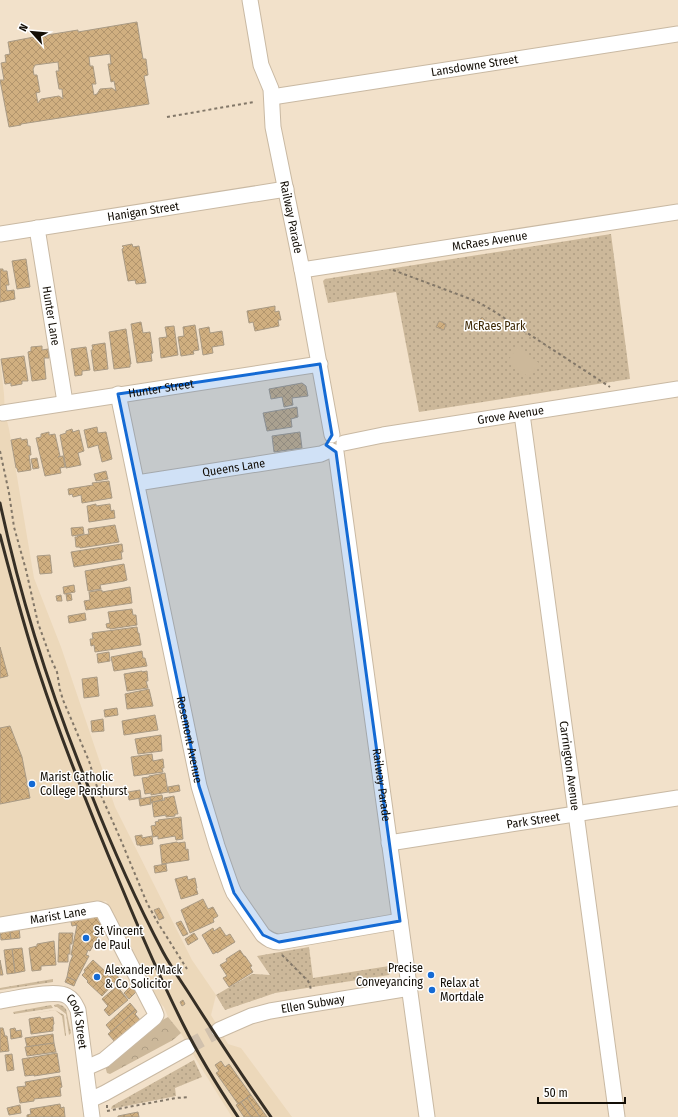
<svg xmlns="http://www.w3.org/2000/svg" width="678" height="1117" viewBox="0 0 678 1117" font-family="'Fira Sans Condensed',sans-serif">
  <style>
    .built { fill: #ecd8ba }
    .green { fill: url(#green-dots) }
    .forest { fill: url(#forest-crowns) }
    .pitch { fill: #ccb89a }
    .building { fill: url(#building-cross-hatch); stroke: #a99a84; fill-rule: evenodd }
    .lines { fill: none; stroke-linecap: round; stroke-linejoin: round }
    .minor-tunnel { stroke: #d1c1ad; stroke-width: 15; stroke-dasharray: 15 8; stroke-linecap: butt }
    .minor-casing { stroke: #c9b9a3; stroke-width: 17 }
    .path { stroke: #827768; stroke-width: 2; stroke-dasharray: 3 3; stroke-linecap: butt }
    .minor { stroke: #fff; stroke-width: 15 }
    .rail { stroke: #362f25; stroke-width: 3 }
    .marked { fill: #146ad4; fill-opacity: 0.2; stroke: #146ad4; stroke-width: 3; stroke-linejoin: round }
    .poi-dot { fill: #146ad4; stroke: #fff; stroke-width: 1.5 }
    .labels { text-anchor: middle; dominant-baseline: central; stroke-width: 3; stroke-linejoin: round; paint-order: stroke }
    .street-label { font-size: 12px; fill: #130e06; stroke: #fff }
    .park-label { font-size: 12px; fill: #3b2500; stroke: #fff }
    .poi-label { font-size: 12px; fill: #130e06; stroke: #fff; text-anchor: start }
  </style>
  <defs>
    <pattern id="green-dots" width="8" height="8" patternUnits="userSpaceOnUse"><rect width="8" height="8" fill="#ccb89a"/><path d="M2 2h.1M6 6h.1" fill="none" stroke="#ae9d83" stroke-width="1.8" stroke-linecap="round"/></pattern>
    <pattern id="forest-crowns" width="20" height="18" patternUnits="userSpaceOnUse"><rect width="20" height="18" fill="#ccb89a"/><path d="M2 6a3 3 0 1 1 6 0M12 15a3 3 0 1 1 6 0" fill="none" stroke="#ae9d83"/></pattern>
    <pattern id="building-cross-hatch" width="8" height="8" patternUnits="userSpaceOnUse"><rect width="8" height="8" fill="#d0af80"/><path d="M0 0l8 8M0 8l8-8" fill="none" stroke="#b2956d"/></pattern>
  </defs>
  <rect width="100%" height="100%" fill="#f2e1ca"/>
  <polygon class="built" points="0,358 4,394 5,413 9,429 34,578 61,647 115,807 192,960 216,995 211,1015 228,1044 241,1048 292,1117 232,1117 197,1061 182,1035 168,1017 164,1007 156,999 106,901 0,920"/>
  <g class="green">
    <polygon points="611,234 630,379 419,412 396,292 328,303 323,281 325,279"/>
    <polygon points="309,947 313,978 389,966 390,972 389,975 275,993 225,1010 216,995 252,974 270,975 257,956"/>
    <polygon points="53,979 53,982 0,990 0,988"/>
    <polygon points="58,1004 63,1006 66,1009 71,1033 69,1035 66,1014 57,1007 55,1007 54,1005"/>
    <polygon points="51,1005 53,1008 14,1014 13,1012"/>
    <polygon points="55,1010 54,1010 14,1017 55,1010 64,1015 66,1036 65,1036 62,1016"/>
    <polygon points="194,1060 202,1077 175,1088 176,1096 111,1109 112,1106"/>
  </g>
  <polygon class="forest" points="168,1017 181,1033 173,1040 110,1074 107,1073 105,1066 157,1023"/>
  <polygon class="pitch" points="517,348 539,363 529,377 507,362"/>
  <g class="building">
    <path d="M137 22 143 59H146L148 75 144 76 149 104 21 124V125L9 127 0 80H4L1 63 6 62 5 55 10 54 8 42 39 36V37L47 36V35L78 30V32ZM110 54 111 64H108L111 82 114 81 116 91 112 88 100 89 97 94 94 95 92 84H96L93 66H90L89 57ZM58 62 59 71H56L59 89H62L63 99 59 96 41 99 38 103 36 93 40 92 37 75H34L33 69 35 65Z"/>
    <polygon points="132,244 133,247 139,246 146,283 136,284 135,280 128,281 122,249 124,248 122,246"/>
    <polygon points="26,259 30,287 17,289 12,261"/>
    <polygon points="0,269 3,269 3,271 7,271 9,285 6,285 7,291 14,290 15,299 0,302"/>
    <polygon points="275,306 275,312 279,311 281,320 278,320 279,326 255,331 253,322 249,323 247,311"/>
    <polygon points="482,317 485,320 482,323 479,320"/>
    <polygon points="439,321 446,324 444,330 436,327"/>
    <polygon points="141,322 143,333 150,332 153,353 151,354 152,361 137,363 131,324"/>
    <polygon points="195,325 199,350 193,351 194,354 181,356 178,337 184,336 183,327"/>
    <polygon points="174,326 178,355 161,358 159,338 167,337 165,327"/>
    <polygon points="209,327 210,333 222,331 224,345 212,347 213,353 203,355 199,329"/>
    <polygon points="126,329 131,364 130,364 130,367 114,369 109,332"/>
    <polygon points="105,343 108,369 94,371 91,350 93,350 92,345"/>
    <polygon points="42,346 42,350 48,349 49,358 44,358 46,379 32,381 28,352 31,351 31,347"/>
    <polygon points="86,347 90,370 82,371 82,375 75,376 71,349"/>
    <polygon points="24,356 28,381 22,381 22,384 11,386 11,383 5,384 1,359"/>
    <polygon points="302,383 306,386 308,396 292,398 293,405 284,407 282,397 271,399 269,389"/>
    <polygon points="297,407 298,417 291,419 292,427 267,431 263,413"/>
    <polygon points="97,427 98,433 106,432 112,459 102,462 98,445 88,448 84,430"/>
    <polygon points="72,429 73,432 79,430 84,451 78,453 81,465 66,468 60,435 66,433 66,431"/>
    <polygon points="49,432 49,435 55,434 60,456 58,457 63,456 65,467 60,468 61,473 45,476 36,438 41,437 41,434"/>
    <polygon points="300,432 302,448 274,452 272,436"/>
    <polygon points="21,438 21,440 27,439 28,446 30,446 31,455 29,455 31,470 18,472 17,468 16,468 11,440"/>
    <polygon points="37,458 39,468 33,469 31,459"/>
    <polygon points="106,471 108,479 96,481 94,474"/>
    <polygon points="109,481 112,498 82,503 81,495 73,497 72,494 69,495 68,489 93,485 92,483"/>
    <polygon points="96,504 96,506 110,504 111,511 114,510 115,518 89,522 87,506"/>
    <polygon points="115,525 119,542 80,548 80,547 76,547 75,537 78,537 77,536 89,534 88,529"/>
    <polygon points="83,527 84,534 72,536 71,528"/>
    <polygon points="122,544 123,552 121,552 122,559 74,567 71,552"/>
    <polygon points="50,555 52,573 40,574 37,556"/>
    <polygon points="124,564 127,580 124,581 100,585 101,589 88,591 85,571"/>
    <polygon points="74,585 75,592 64,594 63,587"/>
    <polygon points="130,587 132,603 86,610 84,601 90,600 89,592 102,590 102,592"/>
    <polygon points="66,594 71,594 72,600 67,601"/>
    <polygon points="61,595 62,601 57,601 56,596"/>
    <polygon points="132,609 133,615 136,615 137,625 110,629 110,628 107,628 106,624 110,623 108,612"/>
    <polygon points="85,613 86,620 69,623 68,616"/>
    <polygon points="137,627 138,633 139,633 141,645 95,652 94,645 91,646 90,639 93,639 92,633"/>
    <polygon points="0,647 8,676 0,678"/>
    <polygon points="142,651 143,658 145,658 147,666 114,671 111,657"/>
    <polygon points="109,652 110,661 98,663 97,654"/>
    <polygon points="142,671 142,672 147,671 148,681 146,681 148,688 127,691 124,674"/>
    <polygon points="97,677 99,696 84,698 82,679"/>
    <polygon points="149,689 153,706 127,709 125,694"/>
    <polygon points="117,708 118,715 105,717 104,710"/>
    <polygon points="155,715 158,730 124,735 122,721"/>
    <polygon points="103,719 104,731 92,732 91,721"/>
    <polygon points="10,726 22,757 30,798 0,804 0,728"/>
    <polygon points="161,735 162,751 138,754 135,739"/>
    <polygon points="152,754 153,761 163,759 164,768 162,768 163,772 134,776 131,757"/>
    <polygon points="165,773 168,792 151,795 151,793 145,794 142,778 149,777 149,776"/>
    <polygon points="179,785 180,791 169,793 168,787"/>
    <polygon points="140,790 141,798 129,800 128,792"/>
    <polygon points="162,795 163,800 152,802 151,803 150,797"/>
    <polygon points="174,796 178,814 175,814 175,816 166,817 166,815 154,817 152,802 165,800 164,798"/>
    <polygon points="150,797 151,804 140,806 139,799"/>
    <polygon points="181,817 183,839 176,840 175,836 158,839 158,836 153,837 151,826 156,825 155,822 159,821 158,820"/>
    <polygon points="142,835 142,838 152,836 153,844 140,846 140,845 137,845 135,836"/>
    <polygon points="177,842 178,843 185,842 186,850 188,849 189,860 162,864 160,845"/>
    <polygon points="166,864 167,871 155,873 154,866"/>
    <polygon points="187,876 188,880 195,878 197,888 196,888 198,894 181,899 175,879"/>
    <polygon points="203,899 208,909 213,907 218,916 213,919 214,922 190,933 181,910"/>
    <polygon points="159,908 164,918 159,920 154,910"/>
    <polygon points="98,914 104,926 90,951 88,950 86,955 89,956 76,981 67,977 70,962 73,955 71,955 77,925 72,926 70,918"/>
    <polygon points="181,921 188,934 183,936 176,923"/>
    <polygon points="19,927 20,938 11,939 9,928"/>
    <polygon points="220,927 226,936 230,934 235,942 217,953 217,952 213,954 202,935 213,928 214,931"/>
    <polygon points="9,928 11,939 1,940 0,929"/>
    <polygon points="59,933 73,933 72,944 70,944 70,954 68,954 68,962 58,962"/>
    <polygon points="194,933 198,939 188,945 185,939"/>
    <polygon points="54,941 56,965 41,966 41,970 32,971 29,948 37,946 37,944"/>
    <polygon points="22,948 25,971 15,973 12,949"/>
    <polygon points="12,949 15,973 7,974 4,950"/>
    <polygon points="240,950 244,956 245,956 252,966 250,967 253,972 229,987 223,978 227,976 220,965 227,961 226,959"/>
    <polygon points="0,960 3,975 0,975"/>
    <polygon points="93,960 107,973 106,974 109,977 114,972 119,978 102,996 87,982 88,981 82,975 85,972 84,970"/>
    <polygon points="67,977 76,981 74,986 65,982"/>
    <polygon points="117,986 128,1000 109,1016 104,1010 108,1006 102,999"/>
    <polygon points="131,986 136,992 129,999 124,993"/>
    <polygon points="183,1000 185,1004 182,1006 180,1002"/>
    <polygon points="130,1003 136,1010 110,1033 111,1031 106,1025"/>
    <polygon points="136,1010 137,1012 135,1014 140,1020 115,1042 108,1034"/>
    <polygon points="40,1017 41,1019 53,1017 54,1024 53,1025 53,1031 31,1034 29,1019"/>
    <polygon points="0,1028 3,1028 5,1036 7,1036 9,1051 0,1052"/>
    <polygon points="15,1028 16,1031 21,1030 22,1037 11,1039 10,1029"/>
    <polygon points="53,1034 54,1043 27,1047 25,1038"/>
    <polygon points="54,1043 56,1052 27,1056 25,1047"/>
    <polygon points="57,1053 60,1072 34,1076 34,1075 25,1076 22,1059"/>
    <polygon points="12,1054 14,1070 7,1071 5,1055"/>
    <polygon points="221,1061 225,1067 229,1064 251,1095 238,1104 216,1073 219,1071 215,1065"/>
    <polygon points="60,1076 62,1087 60,1088 61,1096 34,1099 34,1101 20,1103 17,1087 26,1086 25,1082"/>
    <polygon points="251,1095 267,1117 260,1117 247,1098"/>
    <polygon points="247,1098 260,1117 251,1117 241,1102"/>
    <polygon points="241,1102 251,1117 244,1117 236,1105"/>
    <polygon points="60,1104 61,1108 64,1107 65,1117 27,1117 27,1115 31,1114 30,1109"/>
    <polygon points="20,1105 21,1113 9,1115 7,1108"/>
    <polygon points="138,1112 139,1117 118,1117 118,1116"/>
  </g>
  <g class="lines">
    <polyline class="minor-tunnel" points="188,1047 219,1030"/>
    <g class="minor-casing">
      <g id="minor">
        <path id="s1" d="M250 0 261 65 271 89 273 127 302 270 332 435"/>
        <path id="s2" d="M272 97 678 34"/>
        <path id="s3" d="M37 228 65 402"/>
        <path id="s4" d="M0 234 286 189"/>
        <path id="s5" d="M302 270 678 212"/>
        <path id="s6" d="M118 394 199 786 217 846 231 886 234 893 263 935C268 939 272 942 279 942L400 921"/>
        <path id="s7" d="M3 413 320 364"/>
        <path id="s8" d="M522 414 617 1117"/>
        <path id="s9" d="M344 443 383 435 678 389"/>
        <path id="s10" d="M336 452 427 1117"/>
        <path id="s11" d="M137 483 321 454 330 450"/>
        <path id="s12" d="M389 843 678 798"/>
        <path id="s13" d="M0 925 98 909 103 911 154 1010 156 1015 154 1018 104 1060 86 1068"/>
        <path id="s14" d="M0 1001C15 999 55 989 67 996 73 999 75 1004 78 1010L92 1117"/>
        <path id="s15" d="M219 1030 251 1016 270 1011 410 988"/>
        <polyline points="90,1100 105,1093 188,1047"/>
      </g>
    </g>
    <g class="path">
      <polyline points="167,117 254,102"/>
      <polyline points="393,270 465,297 478,302 492,310 610,387"/>
      <polyline points="0,451 9,493 14,527 26,570 38,623 51,659 57,672 60,690 63,700 89,761 96,784 120,838 147,903 158,923 187,969"/>
      <polyline points="282,955 308,981 310,985 311,991"/>
      <polyline points="107,1105 107,1111 176,1098 189,1097"/>
    </g>
    <use href="#minor" class="minor"/>
    <g class="rail">
      <path d="M0 503C21 601 52 698 90 791 112 847 135 899 163 952 171 967 181 981 190 995 216 1036 243 1077 271 1117"/>
      <path d="M0 535C12 581 24 627 39 672 63 745 92 817 122 888 141 934 161 980 183 1024 199 1056 218 1087 238 1117"/>
    </g>
  </g>
  <path class="marked" d="M320 364 332 435 326 445 336 452 400 921 279 942 263 935 234 893 199 786 118 394Z"/>
  <g class="poi-dot">
    <circle cx="32" cy="784" r="4"/>
    <circle cx="86" cy="938" r="4"/>
    <circle cx="431" cy="975" r="4"/>
    <circle cx="97" cy="977" r="4"/>
    <circle cx="432" cy="990" r="4"/>
  </g>
  <g class="labels">
    <g class="street-label">
      <text stroke="none"><textPath href="#s2" startOffset="205">Lansdowne Street</textPath></text>
      <text stroke="none"><textPath href="#s4" startOffset="145">Hanigan Street</textPath></text>
      <text stroke="none"><textPath href="#s1" startOffset="222">Railway Parade</textPath></text>
      <text stroke="none"><textPath href="#s5" startOffset="190">McRaes Avenue</textPath></text>
      <text stroke="none"><textPath href="#s3" startOffset="89">Hunter Lane</textPath></text>
      <text stroke="none"><textPath href="#s7" startOffset="160">Hunter Street</textPath></text>
      <text stroke="none"><textPath href="#s9" startOffset="169">Grove Avenue</textPath></text>
      <text stroke="none"><textPath href="#s11" startOffset="98">Queens Lane</textPath></text>
      <text stroke="none"><textPath href="#s6" startOffset="353">Rosemont Avenue</textPath></text>
      <text stroke="none"><textPath href="#s8" startOffset="355">Carrington Avenue</textPath></text>
      <text stroke="none"><textPath href="#s10" startOffset="336">Railway Parade</textPath></text>
      <text stroke="none"><textPath href="#s12" startOffset="146">Park Street</textPath></text>
      <text stroke="none"><textPath href="#s13" startOffset="59">Marist Lane</textPath></text>
      <text stroke="none"><textPath href="#s15" startOffset="98">Ellen Subway</textPath></text>
      <text stroke="none"><textPath href="#s14" startOffset="97">Cook Street</textPath></text>
    </g>
    <g class="park-label">
      <text x="495" y="326">McRaes Park</text>
    </g>
    <g class="poi-label">
      <text x="40" y="777">Marist Catholic<tspan x="40" dy="14">College Penshurst</tspan></text>
      <text x="94" y="931">St Vincent<tspan x="94" dy="14">de Paul</tspan></text>
      <text x="423" y="968" text-anchor="end">Precise<tspan x="423" dy="14">Conveyancing</tspan></text>
      <text x="105" y="970">Alexander Mack<tspan x="105" dy="14">&amp; Co Solicitor</tspan></text>
      <text x="440" y="983">Relax at<tspan x="440" dy="14">Mortdale</tspan></text>
    </g>
  </g>
  <g transform="translate(32 32) rotate(297)" stroke="#ffffff" stroke-width="3" paint-order="stroke">
  <path d="M0-3L7 15L0 10L-7 15Z" fill="#130e06"/>
  <text y="-6" font-size="11" font-weight="bold" text-anchor="middle" fill="#130e06">N</text>
  </g>
  <path d="M538 1097v6h87v-6" fill="none" stroke="#130e06" stroke-width="2"/>
  <text x="544" y="1097" font-size="12" fill="#130e06" stroke="#ffffff" stroke-width="3" paint-order="stroke">50 m</text>
</svg>
